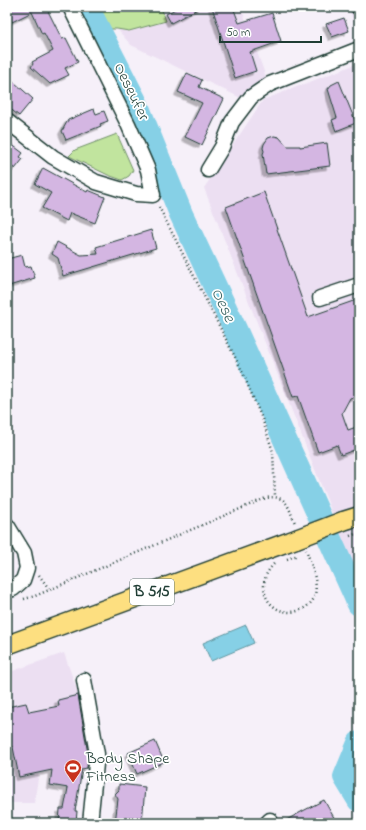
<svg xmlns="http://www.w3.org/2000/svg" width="366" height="830" viewBox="0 0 366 830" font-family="'Indie Flower',sans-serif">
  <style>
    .built { fill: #ecdff2 }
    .green { fill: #c1e49e; stroke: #709069 }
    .water { fill: #86d0e6; stroke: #5d959f }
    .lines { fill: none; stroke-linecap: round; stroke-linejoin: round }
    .river { stroke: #86d0e6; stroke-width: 24 }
    .building { fill: #d4b6e2; stroke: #1f3d34; filter: url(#shadow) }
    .minor-casing { stroke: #1f3d34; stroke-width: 17 }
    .major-casing { stroke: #1f3d34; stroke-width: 21 }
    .path { stroke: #1f3d34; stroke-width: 2.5; stroke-dasharray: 1 3; stroke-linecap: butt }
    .minor { stroke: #fff; stroke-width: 14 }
    .major { stroke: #fddf80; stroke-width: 18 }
    .major-bridge-casing { stroke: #1f3d34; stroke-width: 21; stroke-linecap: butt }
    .path-bridge { stroke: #1f3d34; stroke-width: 2.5; stroke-dasharray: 1 3; stroke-linecap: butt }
    .major-bridge { stroke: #fddf80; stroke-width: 18 }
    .labels { text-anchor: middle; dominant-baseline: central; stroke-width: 3.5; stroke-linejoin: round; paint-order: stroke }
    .shield { fill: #fff; stroke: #627771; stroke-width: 1 }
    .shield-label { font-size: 15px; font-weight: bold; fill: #1f3d34 }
    .street-label { font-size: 16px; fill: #1f3d34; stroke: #fff }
    .poi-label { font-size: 16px; fill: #1f3d34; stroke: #fff; text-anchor: start }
    .water-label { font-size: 17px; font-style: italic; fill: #396260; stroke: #fff }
  </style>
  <defs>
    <filter id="shadow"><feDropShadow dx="-3.5" dy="3.5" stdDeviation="0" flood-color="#0004"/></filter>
  </defs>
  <rect width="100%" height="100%" fill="#f6f0f9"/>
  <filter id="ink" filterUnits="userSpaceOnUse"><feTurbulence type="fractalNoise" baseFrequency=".025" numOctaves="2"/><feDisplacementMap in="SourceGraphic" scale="8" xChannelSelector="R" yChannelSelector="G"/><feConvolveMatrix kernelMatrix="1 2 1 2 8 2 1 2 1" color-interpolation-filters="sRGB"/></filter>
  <g filter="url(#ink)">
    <g class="built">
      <polygon points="161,7 241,7 267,80 260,83 241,98 131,45 117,29 129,31 165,21"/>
      <polygon points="348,7 359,7 359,35"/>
      <polygon points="359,63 359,581 204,188 263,100"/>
      <polygon points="64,653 80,699 92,742 91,767 82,769 63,766 39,773 34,803 7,803 7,673"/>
    </g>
    <g class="green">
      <polygon points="98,7 161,7 166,21 129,31 117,29 108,29"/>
      <polygon points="117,134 133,170 129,176 122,180 108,175 69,156 75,150"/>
    </g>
    <polygon class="water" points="246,625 254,643 211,661 203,643"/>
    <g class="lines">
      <g class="river">
        <polyline points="87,7 136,103 181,214 235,329 359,604"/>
        <polyline points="359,743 345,777 359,800"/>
      </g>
    </g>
    <g class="building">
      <polygon points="7,7 46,7 62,39 66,38 78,62 65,68 69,75 50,84 31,67 33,64 32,62 53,51 44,33 42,34 32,12 12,22 7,13"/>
      <polygon points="179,7 201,7 171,23 166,14"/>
      <polygon points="212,7 233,7 239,23 272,13 281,41 250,52 256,71 235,78"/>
      <polygon points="344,18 349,31 332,37 326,24"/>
      <polygon points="187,73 202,80 199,87 224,99 202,145 185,137 202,103 178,92"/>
      <polygon points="339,81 356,123 336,131 332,120 337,118 328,89 331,85"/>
      <polygon points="14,82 33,99 19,116 7,106 7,89"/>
      <polygon points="94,109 96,114 104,111 108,121 100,124 101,126 66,140 62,131 68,120"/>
      <polygon points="274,136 279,137 287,146 300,146 300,147 327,143 330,166 266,174 263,154 264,151 263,148 264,144 268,138"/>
      <polygon points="7,141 23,153 20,157 23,159 15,169 7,163"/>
      <polygon points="43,168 87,192 88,190 105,197 95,223 70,213 67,221 42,208 51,193 35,184"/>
      <polygon points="264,192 308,317 359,299 359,395 350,398 342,413 348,430 359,426 359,448 341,455 337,445 318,452 298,396 293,397 226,207"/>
      <polygon points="151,230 156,248 63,276 58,258 52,254 57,242 81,255 98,254 96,247"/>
      <polygon points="22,255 25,267 31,266 35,278 9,286 7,279 7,259"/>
      <polygon points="78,695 88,754 87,768 82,769 75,811 77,811 76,823 59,823 60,809 64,809 68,788 50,785 52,770 19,777 13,747 7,748 7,707 26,703 29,712 59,706 58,700"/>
      <polygon points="155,741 164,762 137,774 128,753"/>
      <polygon points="119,784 145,787 142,823 115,823 118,799 115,794 119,790"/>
      <polygon points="324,800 337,823 281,823 301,812"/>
    </g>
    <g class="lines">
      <g class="minor-casing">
        <g id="minor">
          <polyline points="358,7 359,8"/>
          <polyline points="7,121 53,157 96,182 136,194 153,195 148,170 128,124 70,7"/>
          <polyline points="208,170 222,147 232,122 251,97 270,84 359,49"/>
          <polyline points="320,298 359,285"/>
          <polyline points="7,525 24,553 27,568 23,580 13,589 7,590"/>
          <polyline points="84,680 97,754 90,823"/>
          <polyline points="267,823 270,820"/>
        </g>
      </g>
      <g class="major-casing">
        <g id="major">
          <polyline points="343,521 359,516"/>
          <polyline points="7,645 296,539"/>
        </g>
      </g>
      <g class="path">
        <polyline points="159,207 241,369 263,421 273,452 275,496"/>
        <path d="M274 564C268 570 264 577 264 586 264 608 288 619 306 607 310 604 314 600 315 595 318 580 311 563 306 550"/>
        <polyline points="39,575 49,589"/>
        <path d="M24 599 35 596 266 498C287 494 288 507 295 523"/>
      </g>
      <use href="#minor" class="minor"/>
      <use href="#major" class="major"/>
      <g class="major-bridge-casing">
        <polyline id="major-bridge" points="296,539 343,521"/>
      </g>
      <g class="path-bridge">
        <polyline points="350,536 358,533"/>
        <polyline points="287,559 298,555"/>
      </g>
      <use href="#major-bridge" class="major-bridge"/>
    </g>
  </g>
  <defs>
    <g id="stadium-pin" transform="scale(0.9)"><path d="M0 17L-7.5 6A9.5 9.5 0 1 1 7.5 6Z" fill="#c8321e" stroke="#fff"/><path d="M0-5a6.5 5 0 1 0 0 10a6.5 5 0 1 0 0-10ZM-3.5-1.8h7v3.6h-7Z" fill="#fff"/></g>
  </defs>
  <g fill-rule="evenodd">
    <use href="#stadium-pin" x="73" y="768"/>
  </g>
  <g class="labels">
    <rect class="shield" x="130" y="579" width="44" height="26" rx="3"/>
    <g class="shield-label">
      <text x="152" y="592">B 515</text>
    </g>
    <g class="street-label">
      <text transform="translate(131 92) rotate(64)">Oeseufer</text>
    </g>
    <g class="poi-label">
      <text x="86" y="759">Body Shape<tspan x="86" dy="18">Fitness</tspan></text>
    </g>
    <g class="water-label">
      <text transform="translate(223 305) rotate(65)">Oese</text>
    </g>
  </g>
  <rect width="366" height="830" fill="none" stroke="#fff" stroke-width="24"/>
  <rect x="12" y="12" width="342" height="806" fill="none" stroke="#1f3d34" stroke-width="1.5" filter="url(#ink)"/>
  <path d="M220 36v6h101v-6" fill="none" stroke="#1f3d34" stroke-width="2"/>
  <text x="226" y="36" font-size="12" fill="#1f3d34" stroke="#ffffff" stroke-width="3" paint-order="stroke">50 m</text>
</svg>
